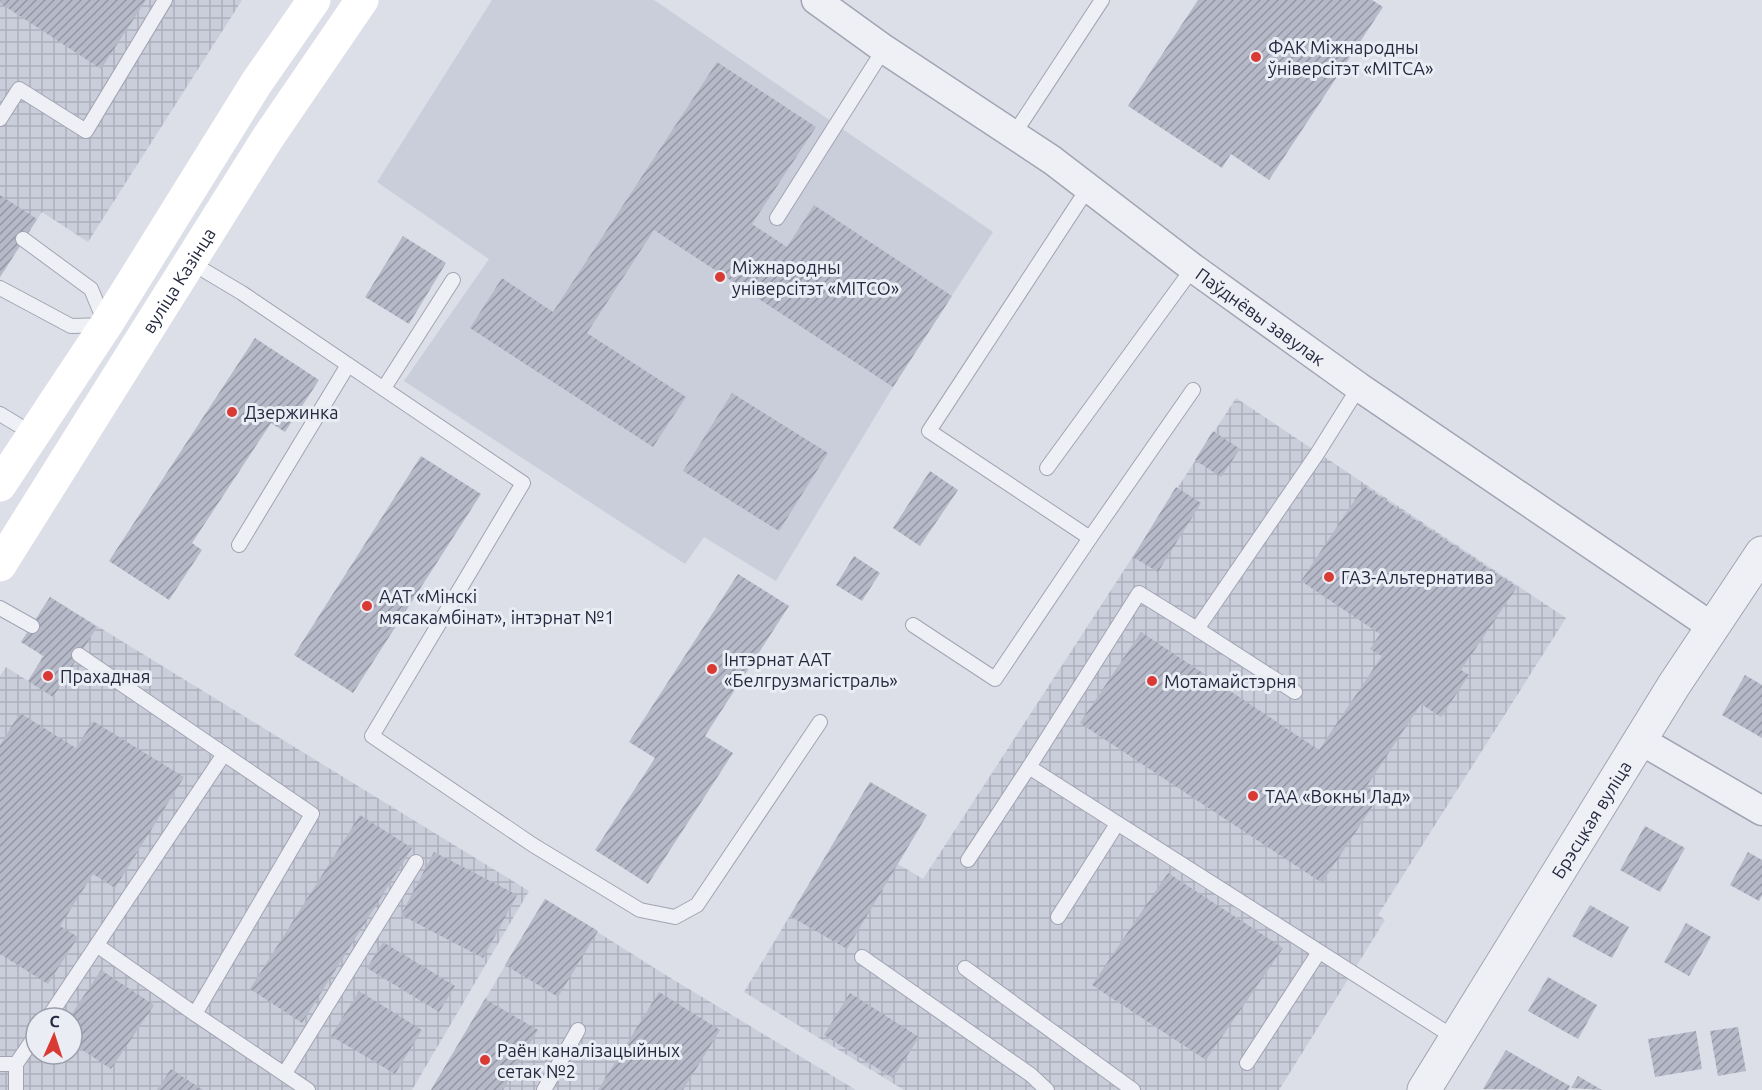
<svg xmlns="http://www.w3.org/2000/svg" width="1762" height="1090" viewBox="0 0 1762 1090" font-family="Ubuntu,sans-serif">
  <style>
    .built { fill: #cacdda }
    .industrial { fill: url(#industrial-grid); fill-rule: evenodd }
    .building { fill: url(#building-hatch) }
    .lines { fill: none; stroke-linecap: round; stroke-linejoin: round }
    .service-casing { stroke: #a1a4b2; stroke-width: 16 }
    .minor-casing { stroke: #a1a4b2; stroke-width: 31 }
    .tertiary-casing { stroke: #a1a4b2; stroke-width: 35 }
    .service { stroke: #eff0f6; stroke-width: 14 }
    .minor { stroke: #eff0f6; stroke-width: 28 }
    .tertiary { stroke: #eff0f6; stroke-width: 33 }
    .secondary { stroke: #fff; stroke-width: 33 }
    .poi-dot { fill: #d93a34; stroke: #ebedf5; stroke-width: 2 }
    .labels { text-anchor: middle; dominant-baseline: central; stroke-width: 6; stroke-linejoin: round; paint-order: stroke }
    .poi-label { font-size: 18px; fill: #24293f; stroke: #ebedf5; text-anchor: start }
    .street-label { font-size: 18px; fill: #24293f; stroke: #ebedf5 }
  </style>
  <defs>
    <pattern id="industrial-grid" width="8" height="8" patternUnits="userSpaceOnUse" patternTransform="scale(1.5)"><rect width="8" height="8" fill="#cacdda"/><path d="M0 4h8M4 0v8" fill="none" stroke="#adb0bc"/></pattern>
    <pattern id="building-hatch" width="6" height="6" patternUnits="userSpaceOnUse" patternTransform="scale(1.5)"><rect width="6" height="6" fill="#b6b9c8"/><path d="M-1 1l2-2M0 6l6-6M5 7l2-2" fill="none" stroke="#9496a4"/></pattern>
  </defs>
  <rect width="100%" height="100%" fill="#dcdee8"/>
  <polygon class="built" points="492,0 654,0 993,232 893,387 776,581 704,537 685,564 404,381 489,259 377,182"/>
  <g class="industrial">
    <polygon points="0,0 242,0 88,242 42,212 0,277"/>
    <polygon points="1236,398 1566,618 1378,915 1385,920 1279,1090 904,1090 744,992 870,782 927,815 898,864 923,879"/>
    <path d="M50 597 529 891 412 1090H0V676L6 667 28 681 43 656 21 642ZM36 1018H72V1054H36Z"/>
    <polygon points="545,899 664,974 856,1090 431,1090"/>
  </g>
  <g class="building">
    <polygon points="0,0 146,0 101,69 0,3"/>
    <polygon points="1198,0 1372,0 1383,7 1269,180 1231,154 1222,168 1128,106"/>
    <polygon points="717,62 816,127 752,224 787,247 814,205 952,296 893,387 654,230 587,333 686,397 653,447 470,328 502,278 553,312"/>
    <polygon points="0,195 37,219 0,277"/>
    <polygon points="403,236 446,263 409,324 365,297"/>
    <polygon points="255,338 319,380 285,432 271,423 192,543 202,550 169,600 109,561"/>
    <polygon points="732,393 828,453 779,531 683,471"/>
    <polygon points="1213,431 1240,449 1221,477 1195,460"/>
    <polygon points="421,456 481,494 353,693 294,655"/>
    <polygon points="930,471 958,490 920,546 893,528"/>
    <polygon points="1364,486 1517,587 1461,670 1469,675 1441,717 1421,704 1366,787 1380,795 1322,883 1080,723 1141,632 1319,750 1382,656 1370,649 1380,634 1301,581"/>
    <polygon points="1176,487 1201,503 1158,572 1133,557"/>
    <polygon points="854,556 880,573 862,601 836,585"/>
    <polygon points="738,574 789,606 705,736 733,753 648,884 595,850 655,758 629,742"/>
    <polygon points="50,597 97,627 53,697 28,681 44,656 21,642"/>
    <polygon points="1745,675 1762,685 1762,738 1722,715"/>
    <polygon points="20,713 76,748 93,721 184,777 115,888 93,874 60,926 78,937 48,984 0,954 0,745"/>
    <polygon points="870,782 927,815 847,949 790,916"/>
    <polygon points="360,815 412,848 302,1023 250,989"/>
    <polygon points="1645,826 1685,848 1660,892 1620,870"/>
    <polygon points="434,852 517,895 483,958 401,915"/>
    <polygon points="1748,852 1762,860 1762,895 1759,901 1730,885"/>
    <polygon points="1168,873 1283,948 1206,1060 1092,985"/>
    <polygon points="545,899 598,931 558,997 505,965"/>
    <polygon points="1590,905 1629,927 1612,958 1572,936"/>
    <polygon points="1686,923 1711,937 1689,976 1664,962"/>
    <polygon points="383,942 455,986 439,1012 367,968"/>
    <polygon points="101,970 154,1005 111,1069 72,1043 72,1018 69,1018"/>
    <polygon points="1548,977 1597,1005 1578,1039 1528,1011"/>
    <polygon points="359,991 422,1030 395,1074 331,1036"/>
    <polygon points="659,992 720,1030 683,1090 598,1090"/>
    <polygon points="850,993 919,1037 893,1078 824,1035"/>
    <polygon points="485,999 538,1030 503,1090 431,1090"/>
    <polygon points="1738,1027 1746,1071 1718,1076 1710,1031"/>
    <polygon points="1696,1031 1702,1069 1655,1077 1648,1039"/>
    <polygon points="1506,1050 1570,1086 1568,1090 1483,1089"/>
    <polygon points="171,1069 203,1090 157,1090"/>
    <polygon points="1578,1076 1602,1090 1571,1088"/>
  </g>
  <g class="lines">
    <g class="service-casing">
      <g id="service">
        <polyline points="0,119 19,89 86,131 165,0"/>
        <polyline points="1014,134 1102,0"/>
        <polyline points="1088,188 929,431 1090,538 1193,390"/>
        <polyline points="777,218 884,49"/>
        <polyline points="190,262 242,293 523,483 372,736 533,845 640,910 675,917 697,905 820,722"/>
        <polyline points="0,288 71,326 106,325 91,289 23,239"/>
        <polyline points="1359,387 1317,454 1197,629 1139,593 1029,767 1455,1038"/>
        <polyline points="384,388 453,280"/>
        <polyline points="0,414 33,434"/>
        <polyline points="1047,468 1193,268"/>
        <polyline points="239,545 348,365"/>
        <polyline points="0,608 32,626"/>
        <polyline points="913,625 995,679 1090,538"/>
        <polyline points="1197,629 1295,692"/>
        <polyline points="224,754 312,814 195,1014 308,1090"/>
        <polyline points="968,860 1029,767"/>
        <polyline points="1058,917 1117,824"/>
        <polyline points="98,946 195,1014"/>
        <polyline points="862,957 1031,1075 1047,1090"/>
        <polyline points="965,968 1133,1090"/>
        <polyline points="48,1018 224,754 79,655"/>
        <polyline points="1247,1063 1319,952"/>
        <polyline points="0,1064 16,1064 36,1035"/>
        <polyline points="285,1073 416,862"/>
        <polyline points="16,1090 16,1064"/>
        <polyline points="544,1090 578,1030"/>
      </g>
    </g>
    <g class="minor-casing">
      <g id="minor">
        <path id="s1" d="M816 0 884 49 1052 160 1193 268 1359 387 1711 626"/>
        <polyline points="1640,740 1762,811"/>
      </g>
    </g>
    <g class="tertiary-casing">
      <g id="tertiary">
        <path id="s2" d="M1424 1090 1674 685 1762 553"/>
      </g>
    </g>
    <use href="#service" class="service"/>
    <use href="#minor" class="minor"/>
    <use href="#tertiary" class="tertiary"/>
    <g class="secondary">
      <polyline points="0,485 106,325 257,82 314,0"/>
      <path id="s3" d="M0 565 267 139 362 0"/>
    </g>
  </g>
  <g class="poi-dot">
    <circle cx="1256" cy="57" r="6"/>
    <circle cx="720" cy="277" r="6"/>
    <circle cx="232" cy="412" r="6"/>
    <circle cx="1329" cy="577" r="6"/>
    <circle cx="367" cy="606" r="6"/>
    <circle cx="712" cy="669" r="6"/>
    <circle cx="48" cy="676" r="6"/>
    <circle cx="1152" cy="681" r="6"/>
    <circle cx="1253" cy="796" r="6"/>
    <circle cx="485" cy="1060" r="6"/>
  </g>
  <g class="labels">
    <g class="poi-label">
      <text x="1268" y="47">ФАК Міжнародны<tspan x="1268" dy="21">ўніверсітэт «МІТСА»</tspan></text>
      <text x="732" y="267">Міжнародны<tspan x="732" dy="21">універсітэт «МІТСО»</tspan></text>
      <text x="244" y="412">Дзержинка</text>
      <text x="1341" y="577">ГАЗ-Альтернатива</text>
      <text x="379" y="596">ААТ «Мінскі<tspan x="379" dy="21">мясакамбінат», інтэрнат №1</tspan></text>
      <text x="724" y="659">Інтэрнат ААТ<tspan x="724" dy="21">«Белгрузмагістраль»</tspan></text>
      <text x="60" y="676">Прахадная</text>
      <text x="1164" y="681">Мотамайстэрня</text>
      <text x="1265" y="796">ТАА «Вокны Лад»</text>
      <text x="497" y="1050">Раён каналізацыйных<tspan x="497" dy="21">сетак №2</tspan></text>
    </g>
    <g class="street-label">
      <text stroke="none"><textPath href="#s3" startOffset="336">вуліца Казінца</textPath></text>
      <text stroke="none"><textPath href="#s1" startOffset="546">Паўднёвы завулак</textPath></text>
      <text stroke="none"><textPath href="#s2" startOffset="318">Брэсцкая вуліца</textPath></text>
    </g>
  </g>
  <g transform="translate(54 1036) rotate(3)"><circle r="28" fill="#ebedf5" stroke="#9b9fac" stroke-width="1.5"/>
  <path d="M0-4.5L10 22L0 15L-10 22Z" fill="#d93a34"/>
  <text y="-9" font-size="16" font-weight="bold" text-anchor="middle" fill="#24293f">С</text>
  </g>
</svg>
